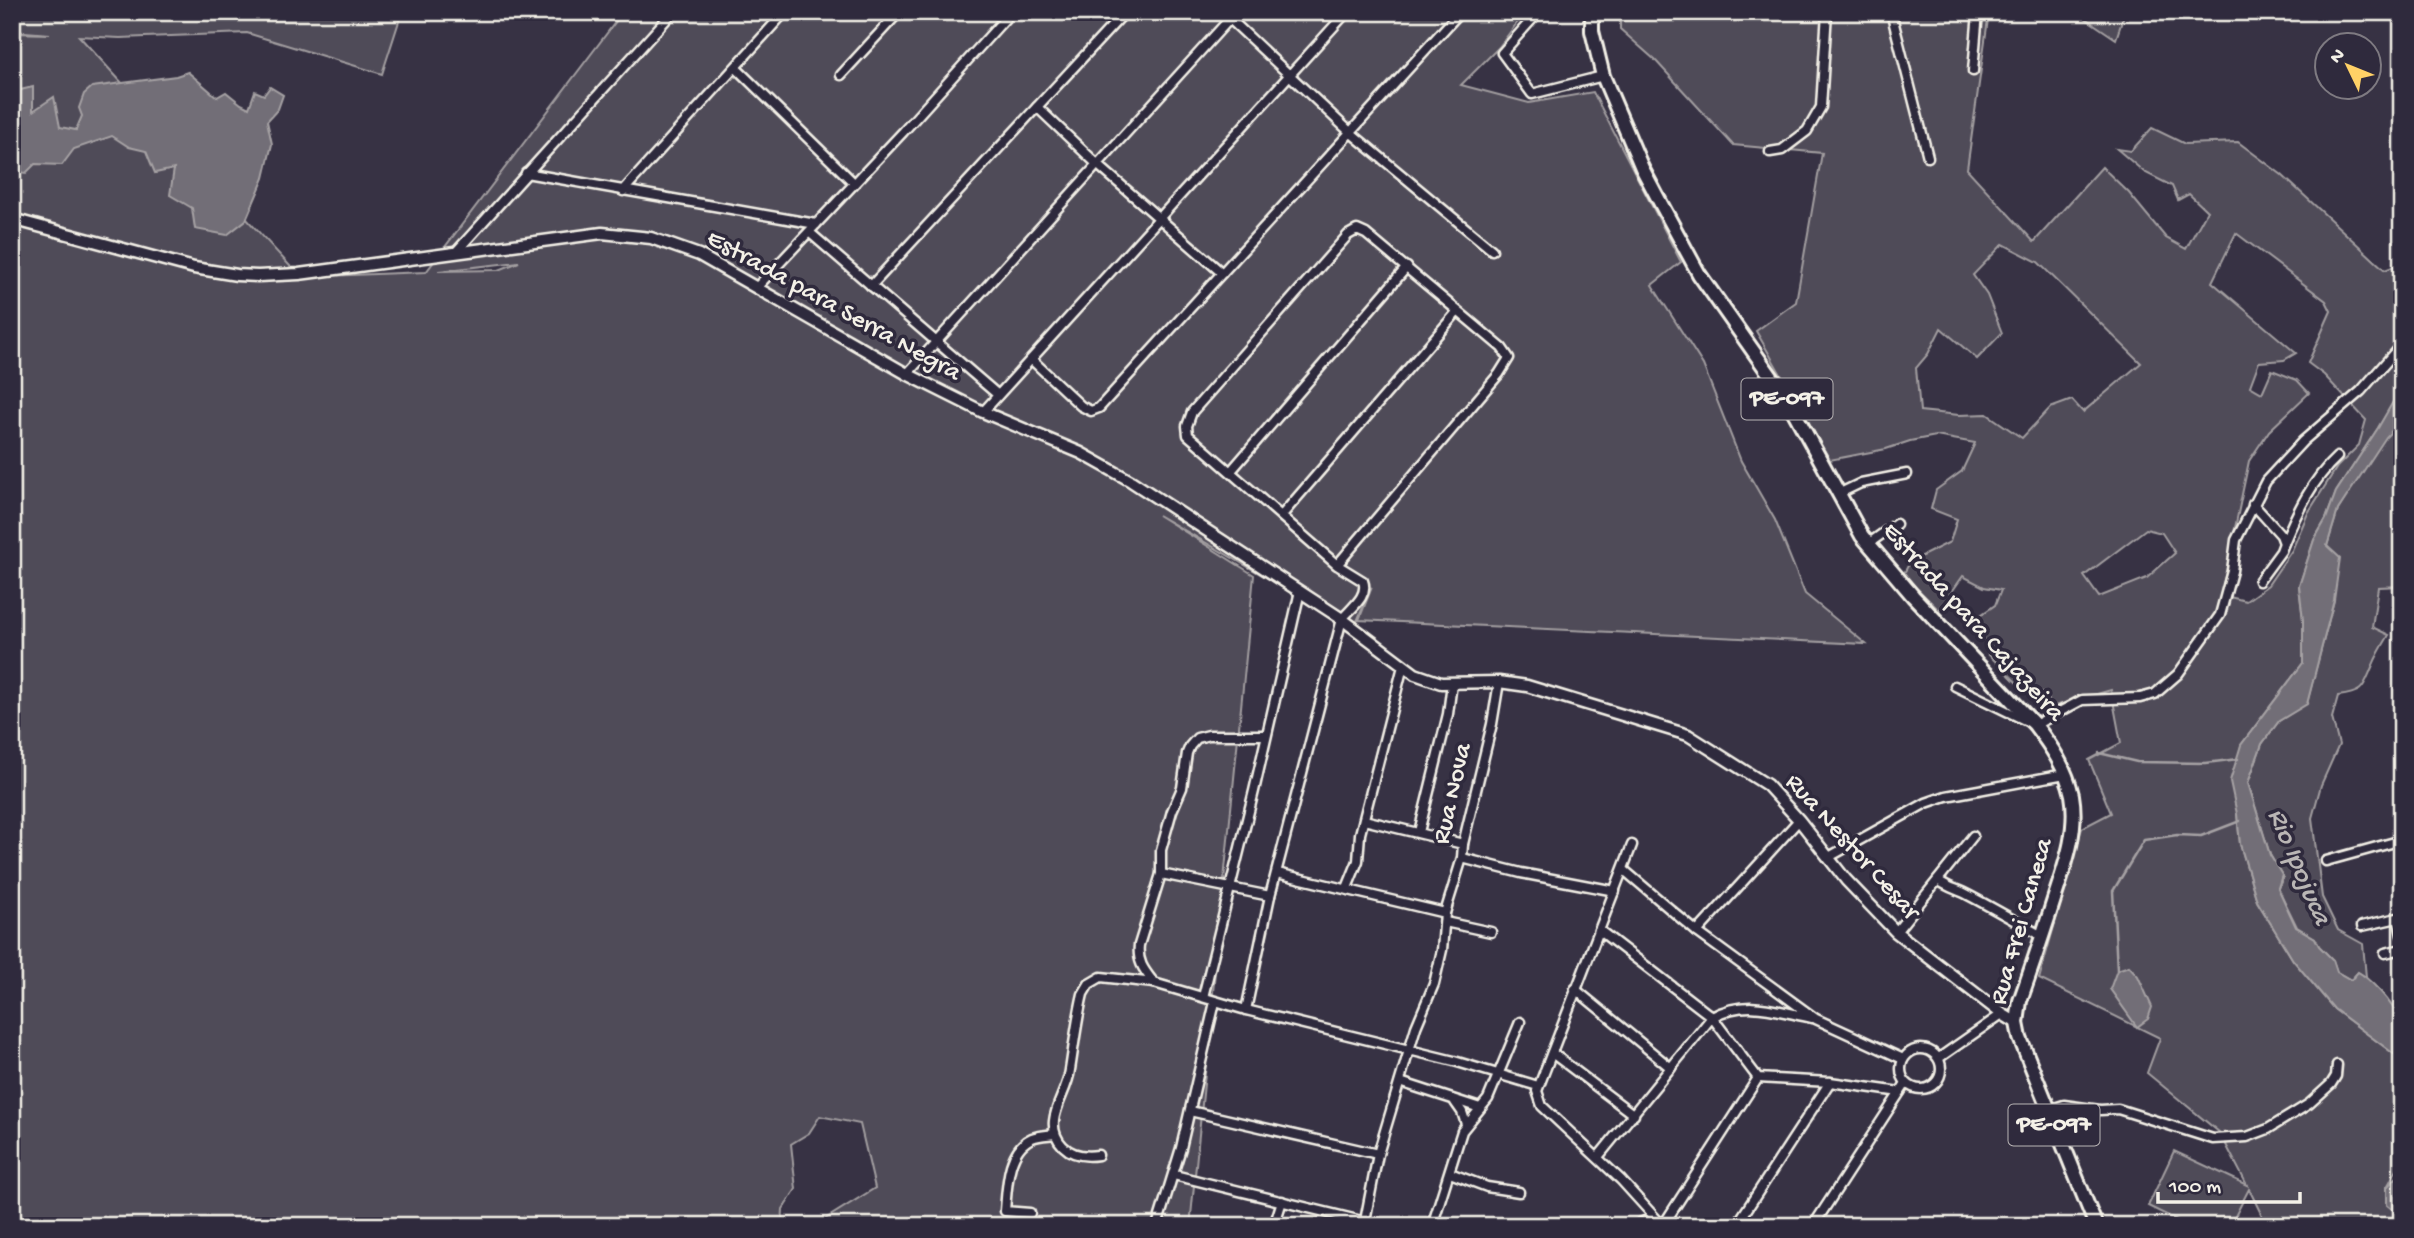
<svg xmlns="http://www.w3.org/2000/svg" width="2414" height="1238" viewBox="0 0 2414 1238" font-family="'Gochi Hand',sans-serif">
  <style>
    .green { fill: #504b59; stroke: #a29ea0; stroke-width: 2; fill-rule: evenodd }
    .water { fill: #726e77; stroke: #a6a2a4; stroke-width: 2 }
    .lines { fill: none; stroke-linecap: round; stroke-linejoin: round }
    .stream { stroke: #a6a2a4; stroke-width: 2.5 }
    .minor-casing { stroke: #f4f1e8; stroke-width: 13 }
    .tertiary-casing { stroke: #f4f1e8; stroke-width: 15 }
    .primary-casing { stroke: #f4f1e8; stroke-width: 18 }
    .minor { stroke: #2f2a3d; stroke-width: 8 }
    .tertiary { stroke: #2f2a3d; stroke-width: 10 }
    .primary { stroke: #2f2a3d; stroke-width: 12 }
    .labels { text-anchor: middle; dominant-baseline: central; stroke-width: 7; stroke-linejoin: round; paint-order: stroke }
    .shield { fill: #2f2a3d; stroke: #b9b5b5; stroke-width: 2 }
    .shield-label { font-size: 24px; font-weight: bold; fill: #f4f1e8 }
    .street-label { font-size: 26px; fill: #f4f1e8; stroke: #2f2a3d }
    .water-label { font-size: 28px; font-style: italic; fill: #bab6b5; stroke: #2f2a3d }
  </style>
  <rect width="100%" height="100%" fill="#373244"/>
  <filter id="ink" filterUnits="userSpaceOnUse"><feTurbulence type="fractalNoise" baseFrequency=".0143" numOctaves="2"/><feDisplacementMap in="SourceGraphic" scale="14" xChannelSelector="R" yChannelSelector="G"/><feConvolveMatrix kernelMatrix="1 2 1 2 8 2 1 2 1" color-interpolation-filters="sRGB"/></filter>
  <g filter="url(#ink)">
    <g class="green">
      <path d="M12 12H402L382 74 247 33 120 38 79 36 300 277 426 272 623 12H1525L1499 47 1461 85 1529 103 1593 92 1681 262 1652 285 1703 365 1741 461 1775 520 1805 594 1866 644 1359 620 1372 587 1354 628 1158 515 1254 575 1190 1226H814L875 1188 860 1124 820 1116 809 1133 791 1144 796 1189 783 1209 782 1226H12V33L50 34 12 31ZM519 262 499 270 438 271H439Z"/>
      <path d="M1620 12H1989L1967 169 2034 242 2102 167 2129 193 2166 238 2186 249 2207 211 2189 194 2178 200 2172 186 2144 172 2117 149 2131 151 2152 128 2185 144 2238 142 2282 175 2385 270 2402 263V388L2378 428 2336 492 2326 519 2314 540 2299 586 2303 620V663L2241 745 2237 814 2240 844 2257 901 2293 960 2334 1009 2402 1060V1160L2387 1187V1204L2402 1217V1226H2267L2249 1189 2230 1226H2189L2148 1206 2174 1151 2247 1185 2220 1133 2147 1073 2160 1038 2039 979 2082 828 2111 813 2089 760 2121 743 2111 690 2051 707 2046 692H2026L1988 654 1987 641 1976 637 1972 621 1995 605 2001 590 1984 587 1963 576 1939 610 1903 575 1910 562 1950 542 1957 519 1931 509 1936 490 1962 471 1975 443 1936 436 1910 441 1886 449 1830 460 1756 331 1796 302 1822 153 1733 145 1655 60 1620 29ZM2236 233 2326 301 2331 311 2308 363 2324 375 2366 420 2359 445 2337 467 2308 513 2292 550 2268 585 2246 601 2221 595 2249 461 2269 431 2309 393 2297 380 2272 370 2262 393 2250 386 2259 362 2284 360 2296 353 2212 282ZM2003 244 2038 262 2141 363 2083 412 2072 400 2050 408 2022 438 1987 414 1959 415 1920 411 1916 368 1928 354 1941 328 1977 359 2002 333 1987 295 1973 275ZM2146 529 2162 533 2175 553 2147 578 2099 597 2084 576Z"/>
      <polygon points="2076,12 2125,12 2116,39"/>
      <path d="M2402 420V586L2378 587 2372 627 2389 635C2383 645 2377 655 2373 665 2363 687 2365 693 2338 696L2332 718 2339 745 2321 785 2312 818 2322 897 2338 930 2363 944 2366 977 2358 972 2351 980 2337 972 2333 960 2319 946 2315 938 2297 927 2278 888 2283 878 2270 855 2248 783 2262 744 2279 721 2307 703 2334 600 2327 546 2338 510 2382 440Z"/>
    </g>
    <g class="water">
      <polygon points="188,72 217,97 226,92 241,104 249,108 255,91 264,95 270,87 283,95 278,109 267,121 272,144 264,178 246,220 227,235 195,229 192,208 170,195 174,169 155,173 146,151 129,147 112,136 74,149 62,165 35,164 26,173 12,171 12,94 16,91 33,87 33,111 54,97 60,127 76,130 82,116 79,108 84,94 92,87 176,76"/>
      <path d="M2402 398V420L2386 437 2338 510 2327 546 2340 558 2334 600 2307 704 2279 721 2262 744 2248 783 2270 855 2282 875 2278 888 2296 927 2315 938 2319 946 2333 960 2337 972 2351 980 2358 972C2367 977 2373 984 2380 991 2404 1018 2402 1025 2402 1060L2334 1009 2293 960 2257 901 2240 844 2237 814 2230 781 2241 745 2303 663V620L2299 586 2314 540 2326 519 2336 492 2378 428 2394 400Z"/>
      <polygon points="2129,966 2138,976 2152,1007 2148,1019 2137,1027 2110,989 2117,970"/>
      <polygon points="2402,1172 2402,1217 2387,1205 2387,1187"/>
    </g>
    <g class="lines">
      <g class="stream">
        <polyline points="2099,753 2137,762 2206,763 2238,759"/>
        <polyline points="2117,970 2113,891 2144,840 2177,835 2201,836 2240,821"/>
      </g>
      <g class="minor-casing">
        <g id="minor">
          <polyline points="1891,12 1928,157"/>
          <polyline points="1535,16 1502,53 1532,94 1603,76"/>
          <polyline points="1230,19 1350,132 1492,250"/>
          <polyline points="736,68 854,183"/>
          <polyline points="1973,71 1978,12"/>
          <polyline points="841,75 899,12"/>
          <polyline points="1037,107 1098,165 1222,273"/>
          <polyline points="1770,152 1782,150 1807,131 1821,107 1827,12"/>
          <polyline points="526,173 816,224"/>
          <polyline points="623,191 785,12"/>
          <polyline points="809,232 998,395"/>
          <polyline points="455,253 673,12"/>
          <polyline points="871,286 1125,12"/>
          <polyline points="756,288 903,132 1011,12"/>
          <polyline points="1032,360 1081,406 1091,411 1099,408 1460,12"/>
          <polyline points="907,374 1236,12"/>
          <polyline points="983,412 1347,12"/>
          <polyline points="1231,471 1407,267"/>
          <polyline points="1838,494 1861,483 1907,474"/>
          <polyline points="2253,504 2281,535 2284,543 2281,551 2259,581"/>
          <polyline points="1282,515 1457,312"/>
          <path d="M2284 543C2297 512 2312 480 2337 457"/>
          <polyline points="1868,544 1896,524"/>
          <polyline points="1955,686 2035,725 2082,700 2140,698 2155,694 2178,674 2220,615 2232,571 2236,540 2266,481 2303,441 2361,391 2402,344"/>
          <polyline points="1364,820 1463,844"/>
          <polyline points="1419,832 1448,714 1452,683"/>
          <polyline points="1632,845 1537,1091 1542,1106 1621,1180 1660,1223"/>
          <polyline points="1829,857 1926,803 1946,796 2065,774"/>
          <polyline points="1462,858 1521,873 1615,891"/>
          <polyline points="2326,861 2402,840"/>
          <polyline points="1624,870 1697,932 1816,1019 1903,1059"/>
          <polyline points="1277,873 1445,913"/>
          <polyline points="1161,874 1270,896"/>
          <path d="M1938 880C1948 888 1957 889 1968 895 1993 908 2017 922 2042 936"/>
          <polyline points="1347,888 1358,861 1360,834 1403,666"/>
          <polyline points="2398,918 2402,935"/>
          <polyline points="1445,922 1491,932"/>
          <polyline points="2362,926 2402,917"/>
          <polyline points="1599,930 1712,1017 1758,1078 1830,1082 1900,1092"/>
          <polyline points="1697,932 1799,820"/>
          <polyline points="1896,932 1973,836"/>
          <polyline points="2385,953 2402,949"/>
          <path d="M1154 983C1144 970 1137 962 1139 945L1161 874V850L1172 811 1182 788 1187 753 1190 746 1197 738 1209 735H1266"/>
          <polyline points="1575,989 1671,1068"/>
          <polyline points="1203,997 1254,791 1300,591"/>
          <path d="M1246 1010 1270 896 1342 619C1351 608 1369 596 1363 581L1337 565 1188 435 1187 426 1192 412 1348 235 1357 230 1366 234 1502 348 1509 358 1499 374 1337 565"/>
          <circle cx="1921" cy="1069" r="20"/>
          <polyline points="1552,1053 1634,1115"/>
          <polyline points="1939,1058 2002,1014"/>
          <polyline points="1400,1082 1480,1108"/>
          <polyline points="1455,1102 1462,1112 1466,1124"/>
          <polyline points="2048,1110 2064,1105 2100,1110 2118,1109 2213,1139 2247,1137 2268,1129 2309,1104 2331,1084 2336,1076 2337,1065"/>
          <polyline points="1190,1111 1378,1154"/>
          <path d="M1098 1155C1085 1157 1073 1156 1063 1146 1040 1122 1067 1096 1070 1070 1074 1045 1077 1019 1083 994L1089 984 1101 977 1154 983 1246 1010 1454 1061 1538 1086"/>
          <path d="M1598 1157 1712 1017C1747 998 1776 1011 1812 1018"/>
          <polyline points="1450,1173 1487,1187 1519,1192"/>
          <polyline points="1174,1175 1382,1226"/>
          <path d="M1030 1213 1005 1211C1007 1188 1007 1149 1032 1138 1039 1135 1048 1135 1055 1134"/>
          <polyline points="1365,1221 1378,1154 1416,1027 1434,984 1442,950 1445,913 1462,858 1463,844 1492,724 1499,682"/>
          <polyline points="1664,1224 1758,1078"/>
          <polyline points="1157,1226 1181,1148 1215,1002"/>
          <polyline points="1274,1226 1282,1201"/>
          <polyline points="1432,1226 1462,1131 1488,1099 1520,1022"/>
          <polyline points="1633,1226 1645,1221 1660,1223"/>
          <polyline points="1736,1226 1830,1082"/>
          <polyline points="1813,1226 1906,1083"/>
        </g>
      </g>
      <g class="tertiary-casing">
        <polyline id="tertiary" points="12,219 194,268 237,275 258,276 299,274 602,233 651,238 699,255 907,374 983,412 1081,453 1131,481 1342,619 1415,674 1441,683 1499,682 1527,686 1688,735 1767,785 1799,820 1846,880 1896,932 2002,1014 2017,1023"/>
      </g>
      <g class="primary-casing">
        <path id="primary" d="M1592 12V31L1603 76 1642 168 1661 204 1699 274 1787 399 1862 536 1913 596 2035 725C2051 746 2066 768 2072 795 2079 834 2062 873 2051 909 2041 940 2031 970 2020 1001L2017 1023 2020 1038 2096 1226"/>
      </g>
      <use href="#minor" class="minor"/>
      <use href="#tertiary" class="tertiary"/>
      <use href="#primary" class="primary"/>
    </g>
  </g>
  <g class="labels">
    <g class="shield">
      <rect x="1741.5" y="378.5" width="91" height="41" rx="5"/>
      <rect x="2008.5" y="1104.5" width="91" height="41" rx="5"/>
    </g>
    <g class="shield-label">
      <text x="1787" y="399">PE-097</text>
      <text x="2054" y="1125">PE-097</text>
    </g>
    <g class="street-label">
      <text transform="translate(833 307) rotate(29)">Estrada para Serra Negra</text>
      <text transform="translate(1972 623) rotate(48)">Estrada para Cajazeira</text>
      <text transform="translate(1454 794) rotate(-77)">Rua Nova</text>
      <text transform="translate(1851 848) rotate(48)">Rua Nestor Cesar</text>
      <text transform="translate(2023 922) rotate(-74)">Rua Frei Caneca</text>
    </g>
    <g class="water-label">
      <text transform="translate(2298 867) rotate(67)">Rio Ipojuca</text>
    </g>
  </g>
  <rect width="2414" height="1238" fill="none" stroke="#2f2a3d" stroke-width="42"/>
  <rect x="21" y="21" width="2372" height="1196" fill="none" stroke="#f4f1e8" stroke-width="2.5" filter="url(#ink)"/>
  <g transform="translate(2348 66) rotate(313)"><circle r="33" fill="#2f2a3d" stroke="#7e7a81" stroke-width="2"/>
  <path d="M0-5L12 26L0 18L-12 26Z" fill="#ffd166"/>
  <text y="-10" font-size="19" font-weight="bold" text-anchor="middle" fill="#f4f1e8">N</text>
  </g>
  <path d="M2158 1192v10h142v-10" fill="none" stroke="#f4f1e8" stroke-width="3.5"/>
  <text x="2169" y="1192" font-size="21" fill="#f4f1e8" stroke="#2f2a3d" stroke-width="5" paint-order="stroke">100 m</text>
</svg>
